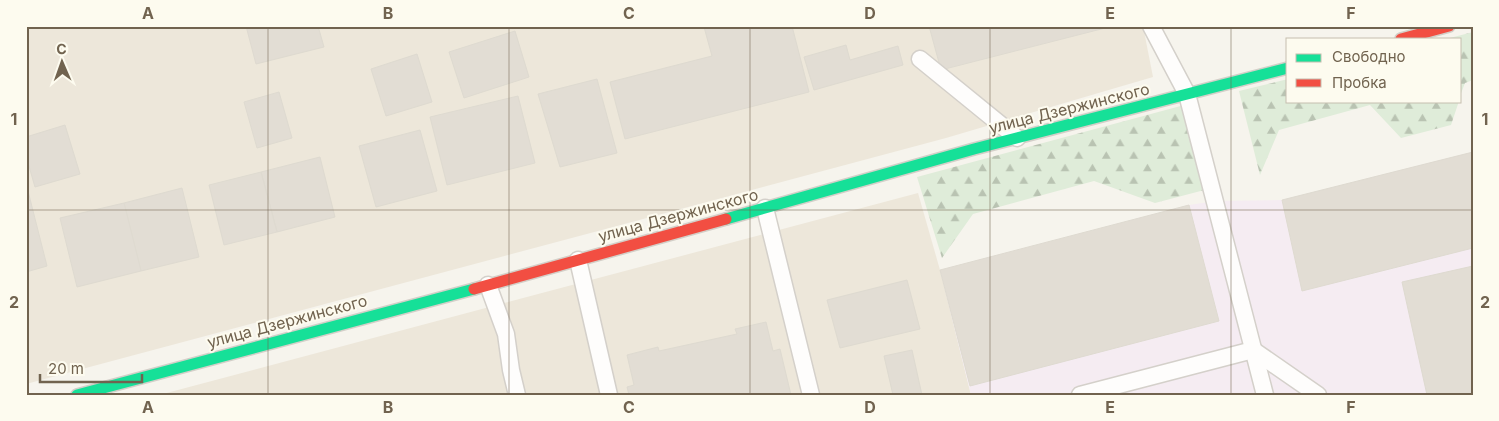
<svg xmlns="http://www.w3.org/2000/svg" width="1499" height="421" viewBox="0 0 1499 421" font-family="Inter,sans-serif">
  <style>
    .residential { fill: #ede7da }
    .education { fill: #f5ecf2 }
    .forest { fill: url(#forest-firs) }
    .building { fill: #e2ddd4; stroke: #dedad0 }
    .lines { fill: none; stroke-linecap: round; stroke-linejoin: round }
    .lane-casing { stroke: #d4d0ca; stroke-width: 19 }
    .fast-casing { stroke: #d3cfc8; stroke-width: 14 }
    .jam-casing { stroke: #d3cfc8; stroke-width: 14 }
    .lane { stroke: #fefdfc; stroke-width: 16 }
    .fast { stroke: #16e098; stroke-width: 11 }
    .jam { stroke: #f24e42; stroke-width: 11 }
    .grid { fill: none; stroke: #71634f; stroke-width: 1; stroke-opacity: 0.55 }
    .labels { text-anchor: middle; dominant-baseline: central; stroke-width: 4; stroke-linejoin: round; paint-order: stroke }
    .street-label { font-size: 16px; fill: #71634f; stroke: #fdfbef }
    .neatline { fill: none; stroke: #71634f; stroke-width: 2 }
    .grid-label { font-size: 16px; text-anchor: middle; font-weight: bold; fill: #71634f }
  </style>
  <defs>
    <pattern id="forest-firs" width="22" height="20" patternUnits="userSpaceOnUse" patternTransform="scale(1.25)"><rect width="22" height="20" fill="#dfecd9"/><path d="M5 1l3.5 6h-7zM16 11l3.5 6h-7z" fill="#b9c3b2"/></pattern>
  </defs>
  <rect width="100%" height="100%" fill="#f6f4ed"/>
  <g class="residential">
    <polygon points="26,26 1143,26 1153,77 946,138 26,384"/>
    <polygon points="918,193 940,270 971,395 159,395"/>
  </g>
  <polygon class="education" points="1473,152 1473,395 971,395 940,270 1189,205 1216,201 1282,200"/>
  <g class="forest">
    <polygon points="1473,32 1473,80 1465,83 1460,96 1460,39 1446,39"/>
    <polygon points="1288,79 1288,101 1459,101 1451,125 1401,138 1370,105 1279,130 1260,175 1239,91"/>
    <polygon points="1188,104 1212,188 1155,203 1094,181 973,214 942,258 917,177"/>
  </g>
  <g class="building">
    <polygon points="246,26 318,26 324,47 256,64"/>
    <polygon points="792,26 809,92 625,139 610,82 712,56 704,27"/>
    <polygon points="929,26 1113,26 941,70"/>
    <polygon points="515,31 529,77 464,98 449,52"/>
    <polygon points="846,45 850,60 898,46 903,65 814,90 804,57"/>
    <polygon points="417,54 432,102 386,116 371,69"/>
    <polygon points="597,79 617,153 560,167 538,94"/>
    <polygon points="279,92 292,138 257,148 244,102"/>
    <polygon points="518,96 535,163 447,185 430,117"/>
    <polygon points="65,125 80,174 35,187 26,156 26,137"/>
    <polygon points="420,130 437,191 376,207 359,146"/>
    <polygon points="1473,152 1473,248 1302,291 1282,200"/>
    <polygon points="320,157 335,217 277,232 261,172"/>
    <polygon points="261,172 277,232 224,245 209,185"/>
    <polygon points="182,188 199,257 141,271 124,203"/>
    <polygon points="28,191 47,266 26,272 26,192"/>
    <polygon points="124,203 141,271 77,287 60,218"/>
    <polygon points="1189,205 1219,321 970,386 940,270"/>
    <polygon points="1473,266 1473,395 1427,395 1402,282"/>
    <polygon points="907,280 920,329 840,348 827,300"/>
    <polygon points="766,322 773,351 780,349 791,395 629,395 627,387 634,385 627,355 658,347 659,351 737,334 735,329"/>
    <polygon points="912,350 922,395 893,395 884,356"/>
  </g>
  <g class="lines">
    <g class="lane-casing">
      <g id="lane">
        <polyline points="1151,26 1187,94 1265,395"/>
        <polyline points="920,59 1017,138"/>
        <polyline points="765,208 811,395"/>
        <polyline points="578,260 609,395"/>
        <polyline points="488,285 506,334 511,370 517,395"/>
        <polyline points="1080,395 1253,350 1318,395"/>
      </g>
    </g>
    <g class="fast-casing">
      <g id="fast">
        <polyline points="726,219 974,149 1288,68"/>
        <polyline points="77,395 474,289"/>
      </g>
    </g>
    <g class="jam-casing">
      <g id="jam">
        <polyline points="1401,39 1449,26"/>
        <polyline points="474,289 726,219"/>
      </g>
    </g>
    <use href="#lane" class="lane"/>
    <use href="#fast" class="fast"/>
    <use href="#jam" class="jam"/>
  </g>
  <path class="grid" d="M268 26V395M509 26V395M750 26V395M990 26V395M1231 26V395M26 210H1473"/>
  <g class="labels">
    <g class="street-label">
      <text transform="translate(1069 108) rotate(-14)">улица Дзержинского</text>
      <text transform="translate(678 215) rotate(-15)">улица Дзержинского</text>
      <text transform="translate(287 321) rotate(-15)">улица Дзержинского</text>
    </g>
  </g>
  <rect width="1499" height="421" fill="none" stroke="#fdfbef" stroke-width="55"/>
  <rect x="1286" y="38" width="175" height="65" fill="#fdfbef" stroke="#c5beaf"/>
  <rect x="1296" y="54" width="25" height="8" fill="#16e098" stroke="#c5beaf"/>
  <text x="1332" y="62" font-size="15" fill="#71634f">Свободно</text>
  <rect x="1296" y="79" width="25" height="8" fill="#f24e42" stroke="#c5beaf"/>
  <text x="1332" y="88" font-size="15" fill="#71634f">Пробка</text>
  <g transform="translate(62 62) rotate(358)" stroke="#fdfbef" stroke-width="4" paint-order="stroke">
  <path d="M0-4L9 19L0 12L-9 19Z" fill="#71634f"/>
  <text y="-8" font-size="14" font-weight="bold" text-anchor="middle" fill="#71634f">С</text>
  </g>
  <path d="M40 374v8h102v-8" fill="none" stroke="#71634f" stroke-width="2.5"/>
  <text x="48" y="374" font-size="15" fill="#71634f" stroke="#fdfbef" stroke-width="4" paint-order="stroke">20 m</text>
  <rect x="28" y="28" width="1444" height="366" class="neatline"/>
  <g class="grid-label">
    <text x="148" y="19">A</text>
    <text x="388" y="19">B</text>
    <text x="629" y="19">C</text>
    <text x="870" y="19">D</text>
    <text x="1110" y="19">E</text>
    <text x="1351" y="19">F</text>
    <text x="14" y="125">1</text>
    <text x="1485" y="125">1</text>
    <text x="14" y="308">2</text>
    <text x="1485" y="308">2</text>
    <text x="148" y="413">A</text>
    <text x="388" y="413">B</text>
    <text x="629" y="413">C</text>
    <text x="870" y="413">D</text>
    <text x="1110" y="413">E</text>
    <text x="1351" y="413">F</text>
  </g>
</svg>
